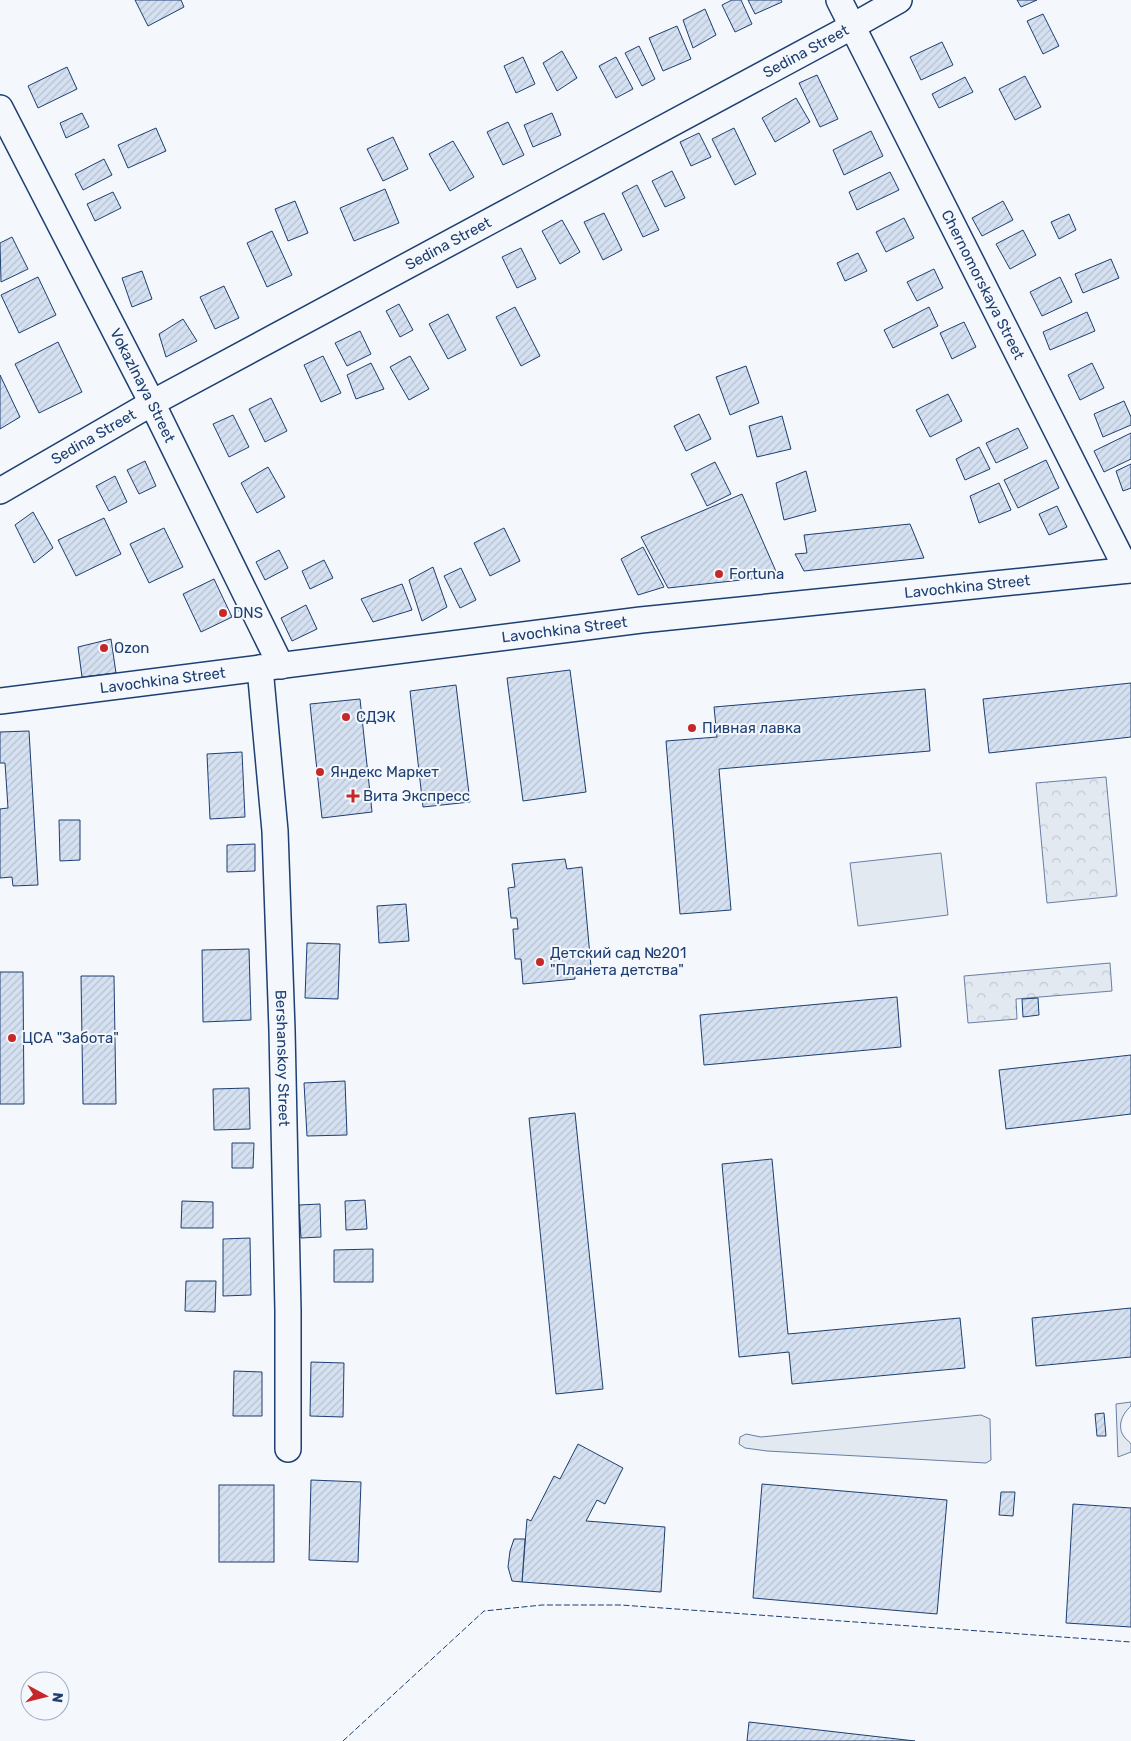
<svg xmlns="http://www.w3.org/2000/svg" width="1131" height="1741" viewBox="0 0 1131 1741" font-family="Rubik,sans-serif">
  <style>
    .grass { fill: #e3e9f0; stroke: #687fa3 }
    .park { fill: url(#park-crowns); stroke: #687fa3 }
    .building { fill: url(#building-hatch); stroke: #1d3f73 }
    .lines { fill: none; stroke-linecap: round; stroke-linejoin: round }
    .minor-casing { stroke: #1d3f73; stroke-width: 28 }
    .minor { stroke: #f4f7fb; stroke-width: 25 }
    .fence { stroke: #1d3f73; stroke-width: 1; stroke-dasharray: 6 2.5; stroke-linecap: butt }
    .poi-dot { fill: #c62828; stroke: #f4f7fb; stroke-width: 2 }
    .labels { text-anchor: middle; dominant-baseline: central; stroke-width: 4; stroke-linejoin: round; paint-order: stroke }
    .street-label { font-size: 15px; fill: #1d3f73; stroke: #f4f7fb }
    .poi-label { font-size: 15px; fill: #1d3f73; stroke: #f4f7fb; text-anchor: start }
  </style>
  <defs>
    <pattern id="park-crowns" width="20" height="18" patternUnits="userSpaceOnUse" patternTransform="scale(1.25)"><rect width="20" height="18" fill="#e3e9f0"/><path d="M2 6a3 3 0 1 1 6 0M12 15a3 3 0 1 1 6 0" fill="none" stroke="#c2c9d1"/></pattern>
    <pattern id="building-hatch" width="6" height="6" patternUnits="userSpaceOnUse" patternTransform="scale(1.25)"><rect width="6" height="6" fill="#d5e0f0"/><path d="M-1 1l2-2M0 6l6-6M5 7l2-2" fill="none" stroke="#b6c1d1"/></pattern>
  </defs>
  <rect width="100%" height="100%" fill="#f4f7fb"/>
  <g class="grass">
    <polygon points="941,853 948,915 858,926 850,863"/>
    <path d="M1131 1402V1406C1122 1414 1116 1427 1125 1438 1126 1439 1131 1443 1131 1444 1131 1446 1131 1449 1131 1452L1118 1457 1116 1404Z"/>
    <polygon points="981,1415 990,1419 991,1460 986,1463 767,1451 745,1448 739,1444 740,1437 746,1434 761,1437"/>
  </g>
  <g class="park">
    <polygon points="1106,777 1117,896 1047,903 1036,783"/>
    <polygon points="1110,963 1112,991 1016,999 1017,1019 968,1023 964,976"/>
  </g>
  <g class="building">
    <polygon points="135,0 181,0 184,7 148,26"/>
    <polygon points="732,0 741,0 752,24 735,32 722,5"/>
    <polygon points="748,0 781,0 782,2 755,14"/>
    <polygon points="1017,0 1037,0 1021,7"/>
    <polygon points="705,9 716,35 693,48 683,20"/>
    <polygon points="1043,14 1059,46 1043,54 1027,21"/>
    <polygon points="677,26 691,59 663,71 649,38"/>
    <polygon points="942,42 953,65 921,80 910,57"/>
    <polygon points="639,46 655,79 642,86 625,53"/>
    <polygon points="562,51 577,78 557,91 543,63"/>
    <polygon points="523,57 535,84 516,93 504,66"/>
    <polygon points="616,57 633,89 616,98 599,66"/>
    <polygon points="67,67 77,89 38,108 28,86"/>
    <polygon points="817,75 838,119 820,127 799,83"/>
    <polygon points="1025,76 1041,107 1015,120 999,89"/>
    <polygon points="965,77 973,92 939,108 932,94"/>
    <polygon points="796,98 810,122 775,142 762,118"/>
    <polygon points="82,113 89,127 66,138 60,123"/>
    <polygon points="552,113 561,135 533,147 524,125"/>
    <polygon points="508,122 524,155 503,165 487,132"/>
    <polygon points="156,128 166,151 128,168 118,145"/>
    <polygon points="734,128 756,174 735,185 712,139"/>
    <polygon points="871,131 883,156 844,175 833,150"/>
    <polygon points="699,133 711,157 691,166 680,142"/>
    <polygon points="393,137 408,169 383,181 367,149"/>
    <polygon points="453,141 474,177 450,191 429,154"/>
    <polygon points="104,159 112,175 83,190 75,174"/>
    <polygon points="672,171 685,198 665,207 652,181"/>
    <polygon points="890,172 899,190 857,210 849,192"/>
    <polygon points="637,185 659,230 643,237 622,193"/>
    <polygon points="385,189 399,223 354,241 340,208"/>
    <polygon points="113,192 121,208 95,221 87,204"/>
    <polygon points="295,201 308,233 288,241 275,209"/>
    <polygon points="1003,201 1013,220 982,236 972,218"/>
    <polygon points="604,213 622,250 603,260 584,222"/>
    <polygon points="1069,214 1076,230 1059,239 1051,222"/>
    <polygon points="904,218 914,238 886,252 876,232"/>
    <polygon points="562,220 580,252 560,264 542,231"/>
    <polygon points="1023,230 1036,255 1010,269 996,244"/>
    <polygon points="272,231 292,275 267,287 247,243"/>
    <polygon points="12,237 28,269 1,282 0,243"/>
    <polygon points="521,248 536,279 517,288 502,257"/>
    <polygon points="858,253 867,271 845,281 837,263"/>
    <polygon points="1111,259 1119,278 1083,293 1075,274"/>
    <polygon points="934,269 943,288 917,301 907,282"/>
    <polygon points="142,271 152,299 132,307 122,278"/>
    <polygon points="38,277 56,315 19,333 1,295"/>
    <polygon points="1060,277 1072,302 1042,316 1030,292"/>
    <polygon points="224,286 239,318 215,329 200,297"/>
    <polygon points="399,304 413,330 400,337 386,311"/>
    <polygon points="515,307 540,356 521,366 496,317"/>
    <polygon points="929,307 938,326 893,348 884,330"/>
    <polygon points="1087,312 1095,331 1050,350 1043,332"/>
    <polygon points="448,314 466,350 448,359 429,324"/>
    <polygon points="183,319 197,341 166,357 159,334"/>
    <polygon points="964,322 976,347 952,359 940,333"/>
    <polygon points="360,331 371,354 347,366 335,343"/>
    <polygon points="58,342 82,392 39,413 15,364"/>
    <polygon points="323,356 341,393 321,402 304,365"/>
    <polygon points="410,356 429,389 409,400 390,367"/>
    <polygon points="371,363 384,389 356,399 347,375"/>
    <polygon points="1092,363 1104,388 1080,400 1068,375"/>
    <polygon points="746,366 759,403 730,415 716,377"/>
    <polygon points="0,375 20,417 0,429"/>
    <polygon points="948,394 962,421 930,437 916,410"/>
    <polygon points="271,398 287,431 265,442 249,409"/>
    <polygon points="1124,401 1131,417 1131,425 1103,437 1094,414"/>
    <polygon points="699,414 711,439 686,451 674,426"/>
    <polygon points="233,415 249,447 229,457 213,424"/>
    <polygon points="782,416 791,449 757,457 749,426"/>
    <polygon points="1018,428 1028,448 996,463 986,443"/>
    <polygon points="1131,433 1131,459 1104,472 1094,451"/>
    <polygon points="979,447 990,469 965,480 956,459"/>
    <polygon points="1046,460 1059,488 1018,508 1004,480"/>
    <polygon points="145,461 156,486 139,494 127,470"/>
    <polygon points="715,462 731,494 707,506 691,474"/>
    <polygon points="1131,464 1131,488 1123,491 1116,471"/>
    <polygon points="268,467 285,497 257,513 241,483"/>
    <polygon points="806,471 816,511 784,520 776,483"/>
    <polygon points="115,476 127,502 109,511 96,486"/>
    <polygon points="999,483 1011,510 979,523 970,496"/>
    <polygon points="742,494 778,576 668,588 641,537"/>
    <polygon points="1057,506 1067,527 1049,535 1039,514"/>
    <polygon points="33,512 53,548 34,563 15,525"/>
    <polygon points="104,518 121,554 76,576 58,540"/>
    <polygon points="910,524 924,558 804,571 795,554 807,553 804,535"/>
    <polygon points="164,528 183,567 149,583 130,544"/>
    <polygon points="504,528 520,561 490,576 474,543"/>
    <polygon points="643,547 664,587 638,595 621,559"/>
    <polygon points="279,550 288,568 265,580 256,562"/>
    <polygon points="324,560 333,578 310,589 302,571"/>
    <polygon points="433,567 447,607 422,621 409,580"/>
    <polygon points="461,568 476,600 460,608 444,576"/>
    <polygon points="214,579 232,617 201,632 183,594"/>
    <polygon points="402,584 412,610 373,622 361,599"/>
    <polygon points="306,605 317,629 292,641 281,618"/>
    <polygon points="111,639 116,673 82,677 78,647"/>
    <polygon points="570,670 586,792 523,801 507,678"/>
    <polygon points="1131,683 1131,737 989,753 983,699"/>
    <polygon points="456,685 470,802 423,807 410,691"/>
    <polygon points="925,689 930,751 719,769 731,910 680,914 666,741 717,737 714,707"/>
    <polygon points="360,699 372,812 322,818 310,704"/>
    <polygon points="29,731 38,885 13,886 12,877 0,878 0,809 8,808 5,763 0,763 0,732"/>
    <polygon points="242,752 245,817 210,819 207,754"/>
    <polygon points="59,820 80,820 80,860 60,861"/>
    <polygon points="255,844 255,871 227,872 227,845"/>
    <polygon points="565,859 567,869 582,867 591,967 574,968 575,979 523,984 521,959 515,959 513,929 518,929 517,918 511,918 508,888 515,887 512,864"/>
    <polygon points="406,904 409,941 379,943 377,906"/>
    <polygon points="307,943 340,944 338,999 305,998"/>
    <polygon points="249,949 251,1020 203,1022 202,950"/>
    <polygon points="0,972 23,972 24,1104 0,1104"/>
    <polygon points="81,976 114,976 116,1104 83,1104"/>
    <polygon points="897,997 901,1047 704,1065 700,1015"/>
    <polygon points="1038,998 1039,1015 1023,1017 1022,999"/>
    <polygon points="1131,1055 1131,1114 1006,1129 999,1070"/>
    <polygon points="345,1081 347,1135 307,1136 304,1083"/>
    <polygon points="249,1088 250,1129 214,1130 213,1089"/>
    <polygon points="575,1113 603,1389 556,1394 529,1118"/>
    <polygon points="232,1143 254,1143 253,1168 232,1168"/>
    <polygon points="772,1159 788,1334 960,1318 965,1368 792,1384 789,1352 739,1357 722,1164"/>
    <polygon points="365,1200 367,1229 346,1230 345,1201"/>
    <polygon points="182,1201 213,1202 213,1228 181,1228"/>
    <polygon points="320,1204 321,1237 301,1238 299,1205"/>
    <polygon points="250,1238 251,1295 223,1296 223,1239"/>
    <polygon points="373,1249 373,1282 334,1282 334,1250"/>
    <polygon points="186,1281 216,1281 215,1312 185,1311"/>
    <polygon points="1131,1308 1131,1357 1036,1366 1032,1318"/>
    <polygon points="311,1362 344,1363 343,1417 310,1416"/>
    <polygon points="234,1371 262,1372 262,1416 233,1416"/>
    <polygon points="1104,1413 1106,1436 1097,1436 1095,1414"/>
    <polygon points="578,1444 623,1468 605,1504 597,1500 586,1521 665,1527 661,1592 522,1582 527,1519 531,1521 554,1476 560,1479"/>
    <polygon points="311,1480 361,1482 358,1562 309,1560"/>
    <polygon points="762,1484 947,1500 937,1614 753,1598"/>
    <rect x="219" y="1485" width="55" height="77"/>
    <polygon points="1001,1492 1015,1492 1013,1516 999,1515"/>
    <polygon points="1073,1504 1131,1508 1131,1627 1066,1623"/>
    <polygon points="514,1539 525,1539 522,1582 512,1581 508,1567 510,1551"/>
    <polygon points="749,1722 915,1741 747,1741"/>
  </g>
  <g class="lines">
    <g class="minor-casing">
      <g id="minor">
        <path id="s1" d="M839 0 1127 570"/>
        <path id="s2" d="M0 108 152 403 281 666"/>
        <path id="s3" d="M0 491 152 403 853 26 899 0"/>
        <path id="s4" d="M260 668 275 831 282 1030 288 1311V1449"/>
        <path id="s5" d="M0 701 641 620 1131 570"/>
      </g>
    </g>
    <use href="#minor" class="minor"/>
    <polyline class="fence" points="343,1741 484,1611 542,1605 621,1605 1131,1642"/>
  </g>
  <g class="poi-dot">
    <circle cx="719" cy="574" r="5"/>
    <circle cx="223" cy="613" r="5"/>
    <circle cx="104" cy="648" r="5"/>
    <circle cx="346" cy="717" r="5"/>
    <circle cx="692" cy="728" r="5"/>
    <circle cx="320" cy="772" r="5"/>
    <path d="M350.5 788.5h5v5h5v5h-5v5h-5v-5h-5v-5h5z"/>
    <circle cx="540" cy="962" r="5"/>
    <circle cx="12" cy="1038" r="5"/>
  </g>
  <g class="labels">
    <g class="street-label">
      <text stroke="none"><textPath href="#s3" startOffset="918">Sedina Street</textPath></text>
      <text stroke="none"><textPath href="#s3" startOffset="512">Sedina Street</textPath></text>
      <text stroke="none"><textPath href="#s1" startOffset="319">Chernomorskaya Street</textPath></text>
      <text stroke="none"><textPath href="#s2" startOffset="312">Vokazlnaya Street</textPath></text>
      <text stroke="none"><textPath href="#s3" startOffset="108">Sedina Street</textPath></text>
      <text stroke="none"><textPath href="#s5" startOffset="974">Lavochkina Street</textPath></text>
      <text stroke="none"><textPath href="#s5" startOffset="569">Lavochkina Street</textPath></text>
      <text stroke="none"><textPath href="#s5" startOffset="164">Lavochkina Street</textPath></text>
      <text stroke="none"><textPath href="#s4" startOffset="391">Bershanskoy Street</textPath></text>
    </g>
    <g class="poi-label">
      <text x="729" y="574">Fortuna</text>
      <text x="233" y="613">DNS</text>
      <text x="114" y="648">Ozon</text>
      <text x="356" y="717">СДЭК</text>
      <text x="702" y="728">Пивная лавка</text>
      <text x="330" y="772">Яндекс Маркет</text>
      <text x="363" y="796">Вита Экспресс</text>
      <text x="550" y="953">Детский сад №201<tspan x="550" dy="17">"Планета детства"</tspan></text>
      <text x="22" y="1038">ЦСА "Забота"</text>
    </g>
  </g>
  <g transform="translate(45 1696) rotate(97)"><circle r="24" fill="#f4f7fb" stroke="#9eadc5"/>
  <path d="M0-4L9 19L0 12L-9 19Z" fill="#c62828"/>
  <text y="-8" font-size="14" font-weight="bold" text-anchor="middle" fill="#1d3f73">N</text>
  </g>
</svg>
